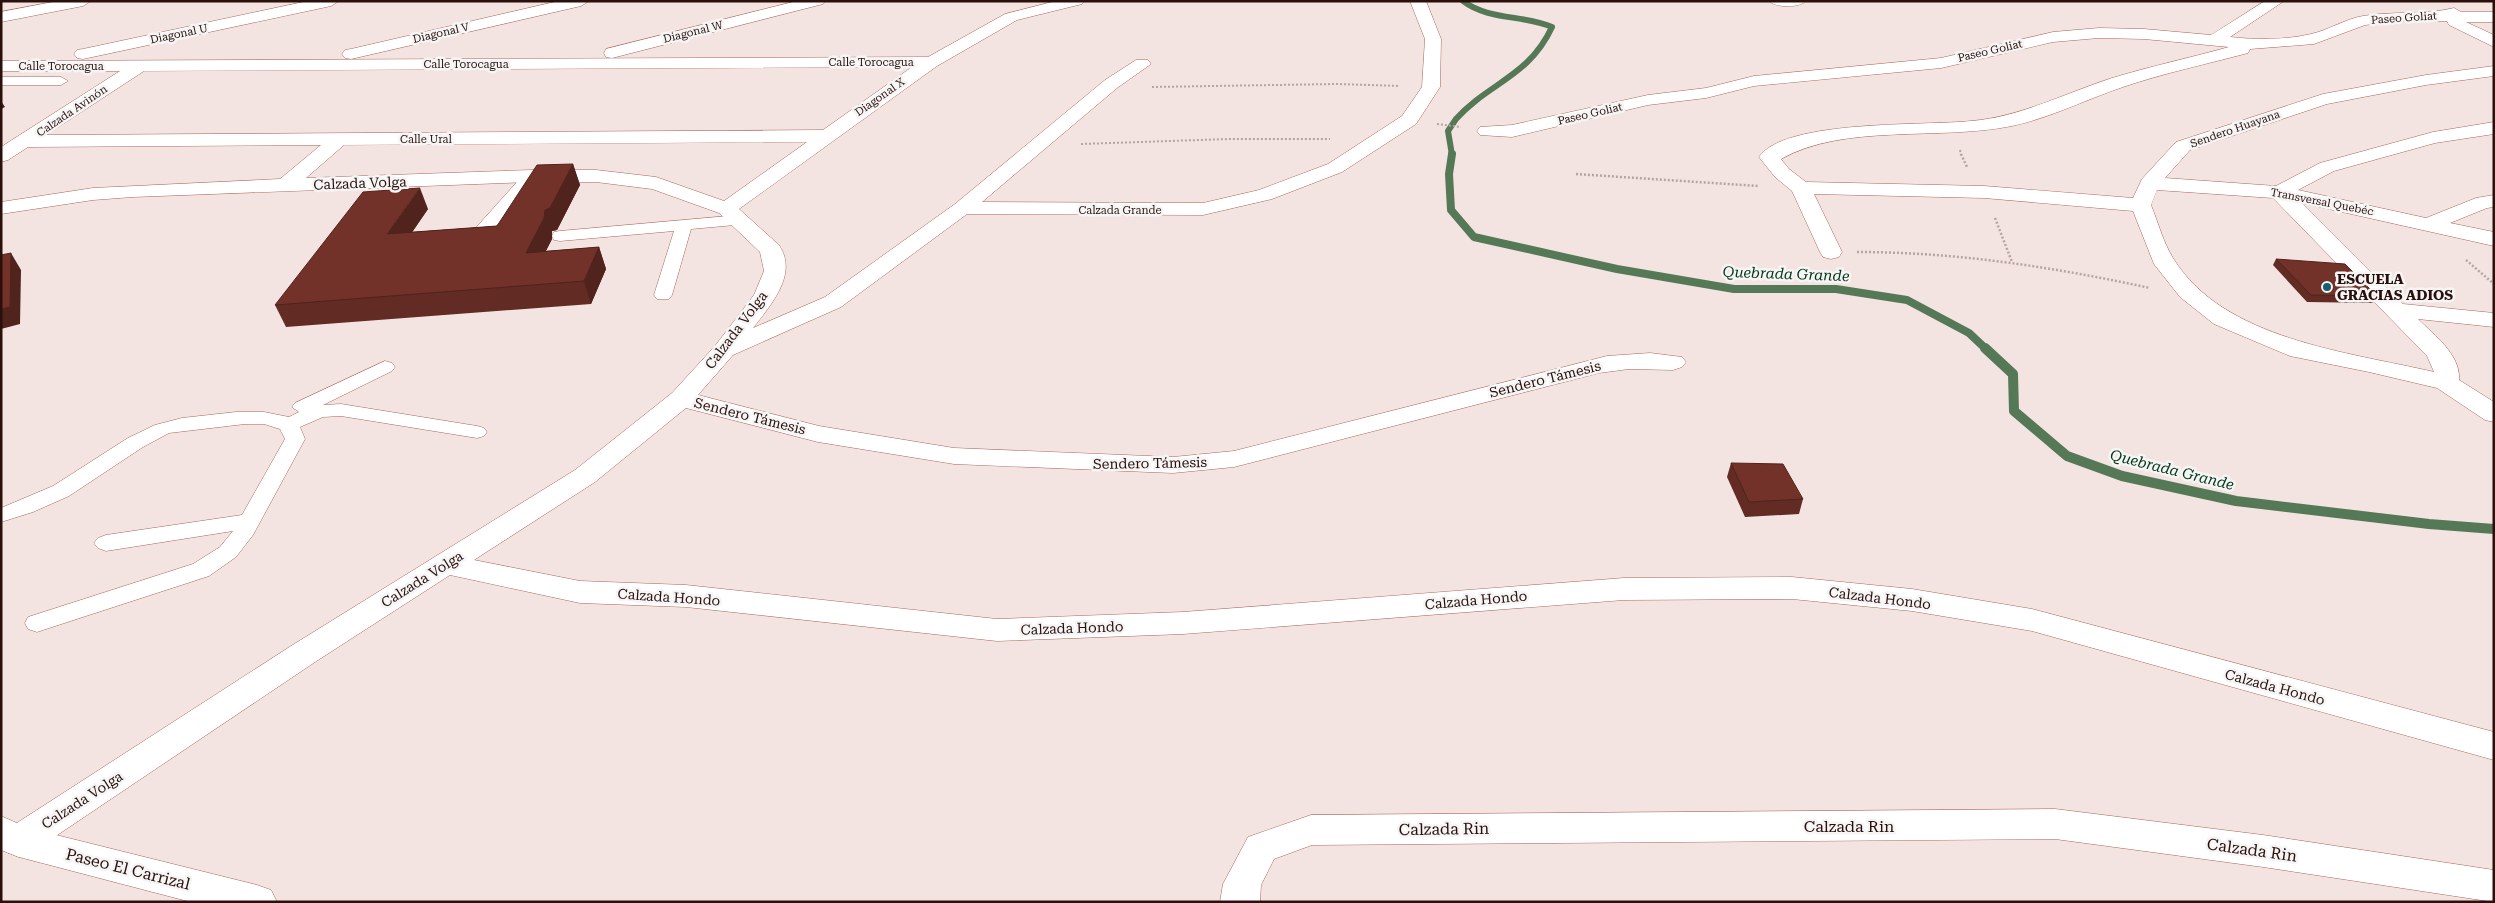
<svg xmlns="http://www.w3.org/2000/svg" width="2495" height="903" viewBox="0 0 2495 903" font-family="'Roboto Serif',serif">
  <style>
    .lines { fill: none; stroke-linecap: round; stroke-linejoin: round }
    .stream-far2 { stroke: #557956; stroke-width: 6 }
    .stream-far1 { stroke: #557956; stroke-width: 8 }
    .stream { stroke: #557956; stroke-width: 10 }
    .service-casing { stroke: #ab655a; stroke-width: 1 }
    .minor-casing { stroke: #ab655a; stroke-width: 1 }
    .tertiary-casing { stroke: #ab655a; stroke-width: 1 }
    .path-far1 { stroke: #b7a4a0; stroke-width: 2; stroke-dasharray: 2 2; stroke-linecap: butt }
    .path { stroke: #b7a4a0; stroke-width: 2.5; stroke-dasharray: 2 2; stroke-linecap: butt }
    .service { fill: #fff; fill-rule: evenodd }
    .minor { fill: #fff; fill-rule: evenodd }
    .tertiary { fill: #fff; fill-rule: evenodd }
    .wall { fill: #622b23 }
    .shaded-wall { fill: #50231d }
    .building { fill: #723229; stroke: #50231d }
    .poi-dot { fill: #13606c; stroke: #f5f5f5; stroke-width: 2 }
    .labels { text-anchor: middle; dominant-baseline: central; stroke-width: 5; stroke-linejoin: round; paint-order: stroke }
    .far-street-label { font-size: 11px; fill: #2a0f0b; stroke: #f5f5f5 }
    .street-label { font-size: 14px; fill: #2a0f0b; stroke: #f5f5f5 }
    .poi-label { font-size: 14px; font-weight: bold; fill: #2a0f0b; stroke: #f5f5f5; text-anchor: start }
    .water-label { font-size: 15px; font-style: italic; fill: #043616; stroke: #f5f5f5 }
    .near-street-label { font-size: 16px; fill: #2a0f0b; stroke: #f5f5f5 }
  </style>
  <rect width="100%" height="100%" fill="#f4e4e1"/>
  <g class="lines">
    <path class="stream-far2" d="M1452 155 1448 131 1456 119C1488 83 1529 77 1552 27 1525 15 1487 20 1463 1"/>
    <polyline class="stream-far1" points="1452,154 1449,174 1451,210 1474,237 1617,269 1734,289 1836,289 1907,300 1969,333 1986,349"/>
    <polyline class="stream" points="1985,348 2013,374 2014,411 2067,456 2122,476 2236,501 2429,524 2494,529"/>
    <g class="service-casing">
      <g id="service">
        <polygon points="1,77 61,77 68,81 61,85 1,85"/>
        <polygon points="531,171 539,176 537,179 476,249 464,249 461,245 464,241 525,173"/>
        <polygon points="740,215 746,216 748,220 746,224 691,229 672,295 669,299 657,299 654,295 674,231 560,241 554,240 552,236 554,232 560,231"/>
        <polygon points="385,361 392,363 395,367 392,371 323,405 341,404 477,426 484,428 487,432 484,436 477,438 341,416 323,417 300,427 305,439 253,535 236,557 209,576 46,629 37,632 28,629 25,623 28,617 193,564 220,547 233,531 106,551 98,548 94,543 98,538 106,535 242,515 285,439 280,429 264,424 245,424 169,433 143,447 69,496 33,512 1,522 1,508 53,486 128,438 155,425 182,418 236,412 264,412 289,417 299,412 292,407 295,403"/>
      </g>
    </g>
    <g class="minor-casing">
      <g id="minor">
        <polygon points="308,1 339,1 331,6 83,59 77,58 74,54 77,50 83,49"/>
        <polygon points="559,1 589,1 581,6 351,59 345,58 342,54 345,50 351,49"/>
        <polygon points="797,1 825,1 823,4 612,58 606,57 604,53 606,49"/>
        <path d="M1056 1H1084L1082 4 1017 20 937 66 739 209 779 245C799 274 770 306 753 328L825 297 955 204 1105 80 1136 60H1148L1151 64 1117 88 982 202 1203 203 1259 190 1328 164 1402 116 1422 87 1425 39 1410 1H1426L1441 39 1440 87 1416 124 1342 172 1272 199 1203 215 967 214 841 307 733 355 698 395 819 426 954 448 1173 457 1234 451 1607 356 1650 353 1682 357 1686 362 1682 367 1673 370 1629 369 1599 373 1234 467 1173 473 954 464 818 442 686 408 595 482 474 560 580 581 686 585 997 619 1183 612 1624 578 1792 577 1912 589 2032 609 2494 732V760L2032 631 1912 611 1792 599 1624 600 1183 634 997 641 686 607 580 603 450 575 315 662 32 852 19 857 6 852 1 843 6 830 291 646 575 470 672 393 715 346 754 295 764 271 760 252 719 213 652 189 596 182H531L133 197 93 200 1 214V202L93 188 280 179 321 145 28 147 8 160 1 162V147L120 71H1V61L928 57 1005 14ZM912 67 823 130 46 135 144 71ZM807 142 724 201 656 177 596 170H531L306 178 344 145Z"/>
        <path d="M1769 1H1806C1799 8 1776 8 1769 1Z"/>
        <path d="M2265 1H2284L2230 37C2257 40 2286 40 2311 34 2329 30 2345 19 2363 16 2393 11 2426 15 2454 8L2461 12H2494V22H2466L2494 35V47L2449 25 2447 21H2403L2365 25 2314 44 2250 49 2248 53C2207 64 2164 73 2123 87 2087 99 2050 118 2012 126 1939 141 1845 123 1781 159L1789 169 1806 182 1984 186 2133 198 2142 179 2176 142 2323 94 2426 75 2494 66V76L2426 85 2327 104 2190 150 2165 178 2276 186 2320 163 2433 132 2494 122V134L2435 143 2334 171 2298 190 2426 218 2476 198 2494 195V207L2487 208 2450 223 2494 232V246L2302 203 2403 304 2494 313V327L2418 319C2435 336 2461 355 2459 380L2494 402V422L2485 420 2437 388 2369 372 2290 356 2214 324 2180 297 2154 264 2133 211 1984 198 1814 194 1842 252 1839 257 1831 259 1823 257 1820 252 1792 191 1775 177 1759 157C1785 119 1927 126 1971 121 2020 117 2066 93 2112 78 2151 66 2190 58 2229 47L2144 39 2099 38 2053 42 1941 68 1754 86 1706 98 1648 105 1512 137 1480 135 1477 131 1480 127 1512 125 1648 95 1706 88 1754 76 1941 58 2053 32 2099 28 2144 29 2211 35ZM2157 190 2273 198 2427 356 2434 372C2349 352 2223 340 2173 258 2163 242 2158 222 2151 205Z"/>
        <polygon points="2055,809 2263,835 2494,870 2494,902 2263,867 2055,839 1312,845 1274,859 1261,885 1260,902 1220,902 1223,884 1248,837 1311,815"/>
      </g>
    </g>
    <g class="tertiary-casing">
      <g id="tertiary">
        <polygon points="58,1 91,1 83,6 1,22 1,12"/>
        <polygon points="1,816 28,828 257,885 271,890 277,902 191,902 19,857 1,850"/>
      </g>
    </g>
    <g class="path-far1">
      <polyline points="1152,87 1336,84 1400,86"/>
      <polyline points="1437,124 1461,127"/>
      <polyline points="1081,144 1229,139 1330,139"/>
      <polyline points="1960,150 1961,155"/>
    </g>
    <g class="path">
      <polyline points="1961,154 1967,167"/>
      <polyline points="1576,174 1758,186"/>
      <polyline points="1995,218 2012,262"/>
      <path d="M1857 252C1956 252 2053 267 2150 288"/>
      <polyline points="2466,260 2494,284"/>
    </g>
    <use href="#service" class="service"/>
    <use href="#minor" class="minor"/>
    <use href="#tertiary" class="tertiary"/>
  </g>
  <g class="wall">
    <polygon points="573,164 580,185 557,230 552,231 552,239 546,251 599,247 606,269 591,304 286,327 275,305 428,209 412,232 497,226"/>
    <polygon points="2276,259 2377,296 2373,303 2307,302 2273,265"/>
    <polygon points="1731,463 1803,499 1799,514 1745,517 1727,477"/>
  </g>
  <g class="shaded-wall">
    <polygon points="1,101 5,107 1,109"/>
    <polygon points="573,164 580,185 557,230 552,231 552,239 533,275 526,253 545,210"/>
    <polygon points="420,188 428,209 396,256 387,234"/>
    <polygon points="599,247 606,269 591,304 584,281"/>
    <polygon points="11,253 21,270 20,324 1,329 1,309"/>
  </g>
  <g class="building">
    <polygon points="573,164 550,208 545,210 544,218 526,253 599,247 584,281 275,305 363,192 420,188 387,234 497,226 537,165"/>
    <polygon points="11,253 10,307 1,309 1,255"/>
    <polygon points="2276,259 2345,264 2377,296 2311,295"/>
    <polygon points="1731,463 1783,464 1803,499 1749,502"/>
  </g>
  <circle class="poi-dot" cx="2327" cy="287" r="5"/>
  <g class="labels">
    <g class="far-street-label">
      <text transform="translate(2404 18) rotate(-4)">Paseo Goliat</text>
      <text transform="translate(693 32) rotate(-14)">Diagonal W</text>
      <text transform="translate(441 33) rotate(-13)">Diagonal V</text>
      <text transform="translate(179 34) rotate(-12)">Diagonal U</text>
      <text transform="translate(1990 51) rotate(-13)">Paseo Goliat</text>
      <text x="871" y="62">Calle Torocagua</text>
      <text x="466" y="64">Calle Torocagua</text>
      <text x="61" y="66">Calle Torocagua</text>
      <text transform="translate(880 97) rotate(-35)">Diagonal X</text>
      <text transform="translate(72 111) rotate(-34)">Calzada Avinón</text>
      <text transform="translate(1590 114) rotate(-13)">Paseo Goliat</text>
      <text transform="translate(2235 129) rotate(-19)">Sendero Huayana</text>
      <text x="426" y="139">Calle Ural</text>
      <text transform="translate(2322 202) rotate(11)">Transversal Quebéc</text>
      <text x="1120" y="210">Calzada Grande</text>
    </g>
    <g class="street-label">
      <text transform="translate(360 183) rotate(-2)">Calzada Volga</text>
      <text transform="translate(736 330) rotate(-53)">Calzada Volga</text>
      <text transform="translate(1545 379) rotate(-14)">Sendero Támesis</text>
      <text transform="translate(750 416) rotate(14)">Sendero Támesis</text>
      <text transform="translate(1150 463) rotate(-1)">Sendero Támesis</text>
      <text transform="translate(422 579) rotate(-32)">Calzada Volga</text>
      <text transform="translate(669 597) rotate(4)">Calzada Hondo</text>
      <text transform="translate(1880 598) rotate(7)">Calzada Hondo</text>
      <text transform="translate(1476 600) rotate(-5)">Calzada Hondo</text>
      <text transform="translate(1072 628) rotate(-2)">Calzada Hondo</text>
      <text transform="translate(2275 687) rotate(15)">Calzada Hondo</text>
      <text transform="translate(82 800) rotate(-33)">Calzada Volga</text>
    </g>
    <g class="poi-label">
      <text x="2337" y="279">ESCUELA<tspan x="2337" dy="16">GRACIAS ADIOS</tspan></text>
    </g>
    <g class="water-label">
      <text transform="translate(1786 274) rotate(2)">Quebrada Grande</text>
      <text transform="translate(2172 470) rotate(14)">Quebrada Grande</text>
    </g>
    <g class="near-street-label">
      <text x="1849" y="826">Calzada Rin</text>
      <text transform="translate(1444 829) rotate(-1)">Calzada Rin</text>
      <text transform="translate(2252 850) rotate(8)">Calzada Rin</text>
      <text transform="translate(128 869) rotate(14)">Paseo El Carrizal</text>
    </g>
  </g>
  <rect width="2495" height="903" fill="none" stroke="#2a0f0b" stroke-width="5"/>
</svg>
